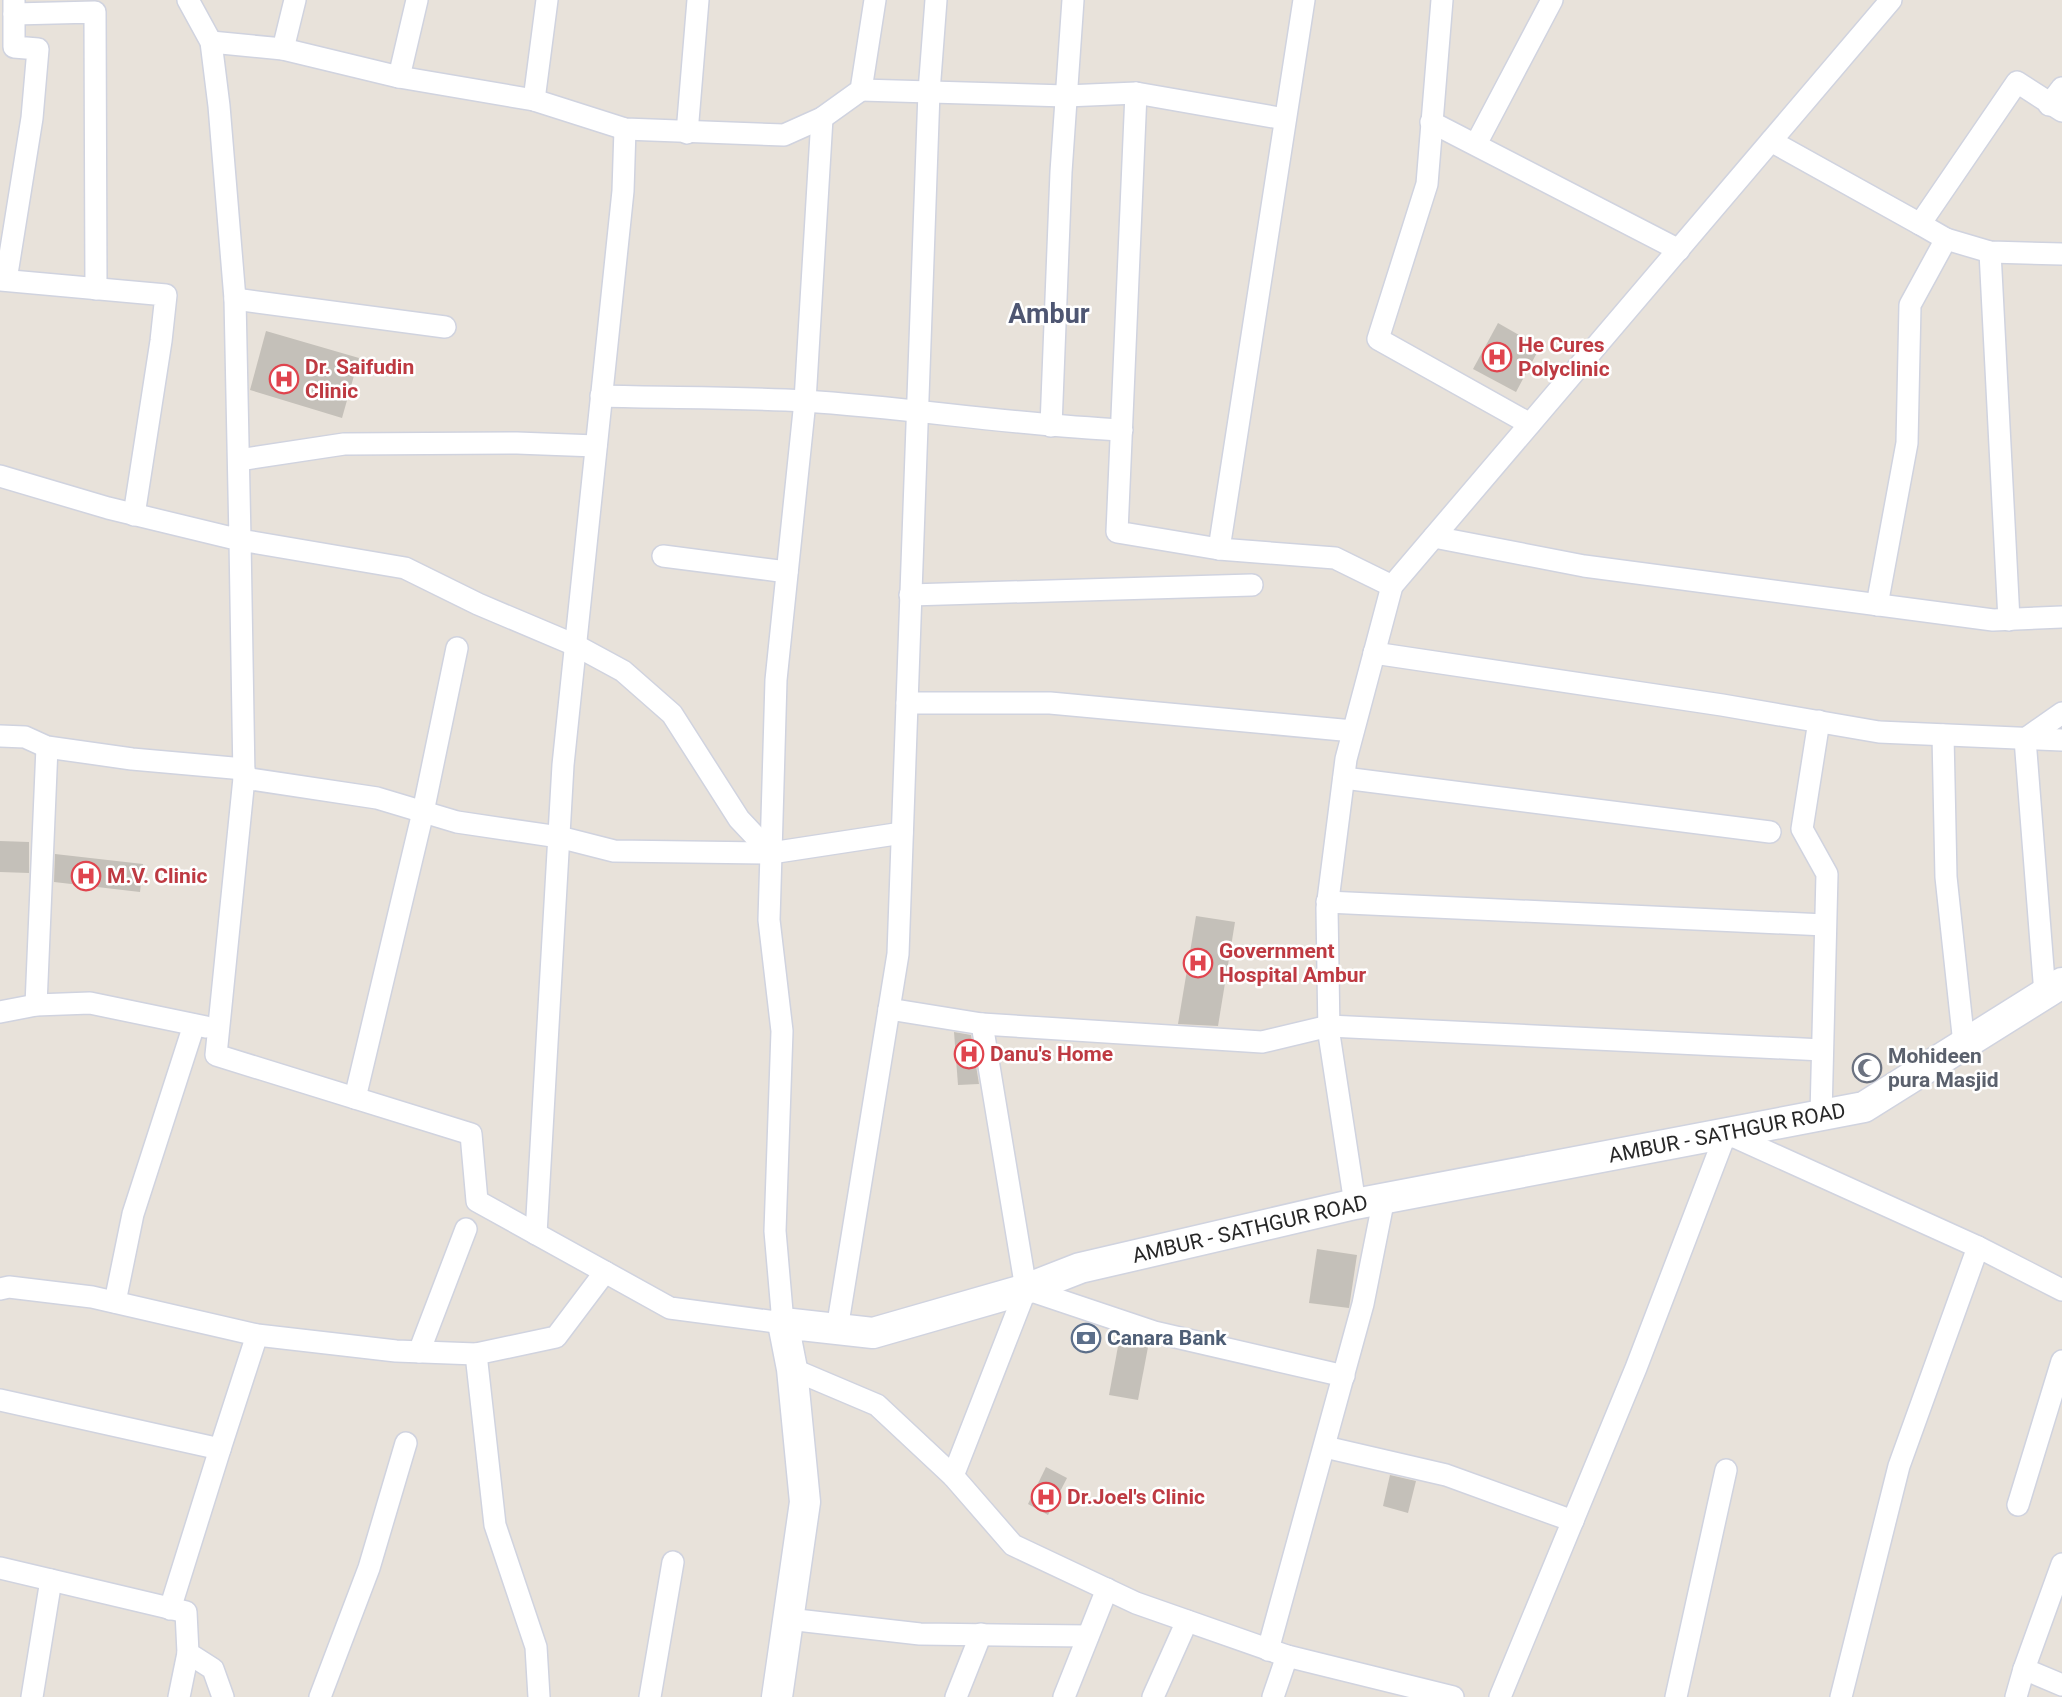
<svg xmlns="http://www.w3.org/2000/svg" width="2062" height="1697" viewBox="0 0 2062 1697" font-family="Roboto,sans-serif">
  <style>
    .building { fill: #c4c0b9 }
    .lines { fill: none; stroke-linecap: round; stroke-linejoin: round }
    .street-casing { stroke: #d0d3df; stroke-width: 24 }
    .secondary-casing { stroke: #d0d3df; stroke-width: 33 }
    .street { stroke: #fff; stroke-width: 21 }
    .secondary { stroke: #fff; stroke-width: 30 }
    .labels { text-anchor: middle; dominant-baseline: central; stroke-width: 5; stroke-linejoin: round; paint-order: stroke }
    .health-label { font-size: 21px; font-weight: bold; fill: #be3a42; stroke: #fff; text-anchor: start }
    .worship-label { font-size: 21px; font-weight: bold; fill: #5b616d; stroke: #fff; text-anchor: start }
    .street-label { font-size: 21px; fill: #272727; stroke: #fff }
    .service-label { font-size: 21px; font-weight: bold; fill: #4e5e75; stroke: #fff; text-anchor: start }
    .district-label { font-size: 27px; font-weight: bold; fill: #4e5672; stroke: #fff }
  </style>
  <rect width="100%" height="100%" fill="#e8e2da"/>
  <g class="building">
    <polygon points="1498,323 1540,347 1516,392 1473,369"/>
    <polygon points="266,331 359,358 342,418 250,390"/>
    <polygon points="0,841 29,842 29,873 0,872"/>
    <polygon points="55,854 143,864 140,892 54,882"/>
    <polygon points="1196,916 1235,922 1218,1026 1178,1024"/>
    <polygon points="954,1032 971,1035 979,1084 958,1085"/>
    <polygon points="1317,1249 1357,1255 1349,1308 1309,1303"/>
    <polygon points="1119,1341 1148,1347 1138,1400 1109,1395"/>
    <polygon points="1046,1467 1067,1478 1048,1515 1028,1504"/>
    <polygon points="1390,1475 1416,1481 1408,1513 1383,1506"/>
  </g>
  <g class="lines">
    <g class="street-casing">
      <g id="street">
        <polyline points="1442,0 1427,184 1378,339 1530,424"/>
        <polyline points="14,14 95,12 96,289"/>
        <polyline points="211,42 283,49 399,77 534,100 625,129 784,135 822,118 861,90 875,0"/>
        <polyline points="283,49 295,0"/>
        <polyline points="399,77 417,0"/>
        <polyline points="861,90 1066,96 1136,93 1285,119"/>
        <polyline points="1136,93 1117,532 1219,549 1335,558 1392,586"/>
        <polyline points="534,100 547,0"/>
        <polyline points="2049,105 2062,88"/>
        <polyline points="2062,111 2017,82 1920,224 1946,239 1990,252 2062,254"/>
        <polyline points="1431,122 1679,250"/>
        <polyline points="687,133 698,0"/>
        <polyline points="1771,141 1920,224"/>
        <polyline points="1476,144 1552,0"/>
        <polyline points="1990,252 2009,620"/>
        <polyline points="0,280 166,295 161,341 134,515"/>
        <polyline points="6,280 32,118 38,49 14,47 14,1"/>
        <polyline points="235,299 445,327"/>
        <path d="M601 396C669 398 737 397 805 401 911 408 1016 425 1122 430"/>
        <polyline points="1051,426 1061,172 1073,0"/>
        <polyline points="239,460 344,444 517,443 596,446"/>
        <polyline points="0,476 108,508 240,540 244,778 216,1055 471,1134 477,1201 670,1308 783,1323 775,1231 782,1031 769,920 771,853 739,819 672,714 623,671 575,645 478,604 405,568 240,540 235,299 219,106 211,42 188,0"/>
        <polyline points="1434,537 1584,566 1993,620 2062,617"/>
        <polyline points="1219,549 1304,0"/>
        <polyline points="663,556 787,572"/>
        <polyline points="910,595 1252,585"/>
        <polyline points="1877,605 1907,443 1910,305 1946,239"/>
        <polyline points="1374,653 1722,705 1879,732 2062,740"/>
        <polyline points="907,703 1050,703 1353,731"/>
        <polyline points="1819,721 1802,829 1827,874 1821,1115"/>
        <polyline points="1943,735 1946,877 1964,1044"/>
        <polyline points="0,736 25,737 47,747 132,759 244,769"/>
        <polyline points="244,778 377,798 457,822 559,837 614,851 771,853 902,833"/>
        <polyline points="1344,778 1770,832"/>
        <polyline points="771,853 776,680 805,401 822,118"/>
        <polyline points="1327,902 1825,925"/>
        <polyline points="2045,994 2025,739 2062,713"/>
        <polyline points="36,1005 47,747"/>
        <polyline points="889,1009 982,1024 1262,1042 1329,1026 1822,1050"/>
        <polyline points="0,1012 36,1005 90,1003 206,1027"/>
        <polyline points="355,1098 423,812 457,648"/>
        <polyline points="1355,1204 1329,1034 1327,908 1346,759 1392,586 1891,0"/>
        <polyline points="536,1234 563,765 623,191 625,129"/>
        <polyline points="1978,1247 2062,1290"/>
        <polyline points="0,1289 9,1287 92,1297 257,1335 396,1351 476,1354 556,1337 605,1272"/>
        <polyline points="1026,1289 1154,1332 1344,1376"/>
        <polyline points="115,1302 133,1214 194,1025"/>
        <polyline points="837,1329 898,954 929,92 936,0"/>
        <polyline points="419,1352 466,1229"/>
        <polyline points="476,1354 495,1525 536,1647 539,1697"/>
        <polyline points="792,1369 877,1405 953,1476 1013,1545 1136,1603 1287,1656 1453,1697"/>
        <polyline points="0,1400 220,1449 257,1335"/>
        <polyline points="1325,1447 1446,1475 1573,1521"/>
        <polyline points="953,1476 1026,1289 982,1024"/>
        <polyline points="2018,1505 2062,1361"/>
        <polyline points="0,1568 186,1612 188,1653 213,1669 223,1697"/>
        <polyline points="170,1609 220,1449"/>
        <polyline points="788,1619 920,1634 1088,1636"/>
        <polyline points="1268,1650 1363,1304 1384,1198"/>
        <polyline points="2024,1669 2062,1685"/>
        <polyline points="32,1697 51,1580"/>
        <polyline points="179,1697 188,1653"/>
        <polyline points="320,1697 369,1568 406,1443"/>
        <polyline points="650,1697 673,1562"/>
        <polyline points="956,1697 981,1634"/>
        <polyline points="1064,1697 1107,1589"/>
        <polyline points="1153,1697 1187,1621"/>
        <polyline points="1273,1697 1287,1656"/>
        <polyline points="1500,1697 1636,1368 1726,1133 1978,1247 1899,1466 1841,1697"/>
        <polyline points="1676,1697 1726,1470"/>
        <polyline points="2016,1697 2024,1669 2062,1564"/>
      </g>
    </g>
    <g class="secondary-casing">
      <polyline id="secondary" points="777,1697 805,1502 792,1369 783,1323 873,1333 1026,1289 1080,1268 1355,1204 1864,1107 2062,983"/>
    </g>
    <use href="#street" class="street"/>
    <use href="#secondary" class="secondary"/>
  </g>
  <defs>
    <g id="hospital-ring" transform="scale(1.5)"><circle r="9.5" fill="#fff" stroke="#e0444e" stroke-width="1.5"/><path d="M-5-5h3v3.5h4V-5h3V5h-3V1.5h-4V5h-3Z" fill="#e0444e"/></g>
    <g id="mosque-ring" transform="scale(1.5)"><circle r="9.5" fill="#fff" stroke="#6b7280" stroke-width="1.5"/><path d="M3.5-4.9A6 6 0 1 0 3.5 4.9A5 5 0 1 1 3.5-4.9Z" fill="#6b7280"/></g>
    <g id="bank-ring" transform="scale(1.5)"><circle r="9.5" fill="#fff" stroke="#5c6f8a" stroke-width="1.5"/><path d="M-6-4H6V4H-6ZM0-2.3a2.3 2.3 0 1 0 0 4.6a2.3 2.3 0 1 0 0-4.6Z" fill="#5c6f8a"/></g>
  </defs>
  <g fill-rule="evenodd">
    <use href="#hospital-ring" x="1497" y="357"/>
    <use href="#hospital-ring" x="284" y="379"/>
    <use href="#hospital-ring" x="86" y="876"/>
    <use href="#hospital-ring" x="1198" y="963"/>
    <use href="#hospital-ring" x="969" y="1054"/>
    <use href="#mosque-ring" x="1867" y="1068"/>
    <use href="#bank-ring" x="1086" y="1338"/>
    <use href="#hospital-ring" x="1046" y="1497"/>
  </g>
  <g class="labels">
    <g class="health-label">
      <text x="1518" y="345">He Cures<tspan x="1518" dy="24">Polyclinic</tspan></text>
      <text x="305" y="367">Dr. Saifudin<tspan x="305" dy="24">Clinic</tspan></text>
      <text x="107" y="876">M.V. Clinic</text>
      <text x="1219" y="951">Government<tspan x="1219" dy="24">Hospital Ambur</tspan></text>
      <text x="990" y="1054">Danu's Home</text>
      <text x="1067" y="1497">Dr.Joel's Clinic</text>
    </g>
    <g class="worship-label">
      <text x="1888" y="1056">Mohideen<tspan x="1888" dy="24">pura Masjid</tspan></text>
    </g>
    <g class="street-label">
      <text transform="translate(1727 1133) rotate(-11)">AMBUR - SATHGUR ROAD</text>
      <text transform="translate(1250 1229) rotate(-13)">AMBUR - SATHGUR ROAD</text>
    </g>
    <g class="service-label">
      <text x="1107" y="1338">Canara Bank</text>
    </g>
    <g class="district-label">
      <text x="1049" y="314">Ambur</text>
    </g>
  </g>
</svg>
